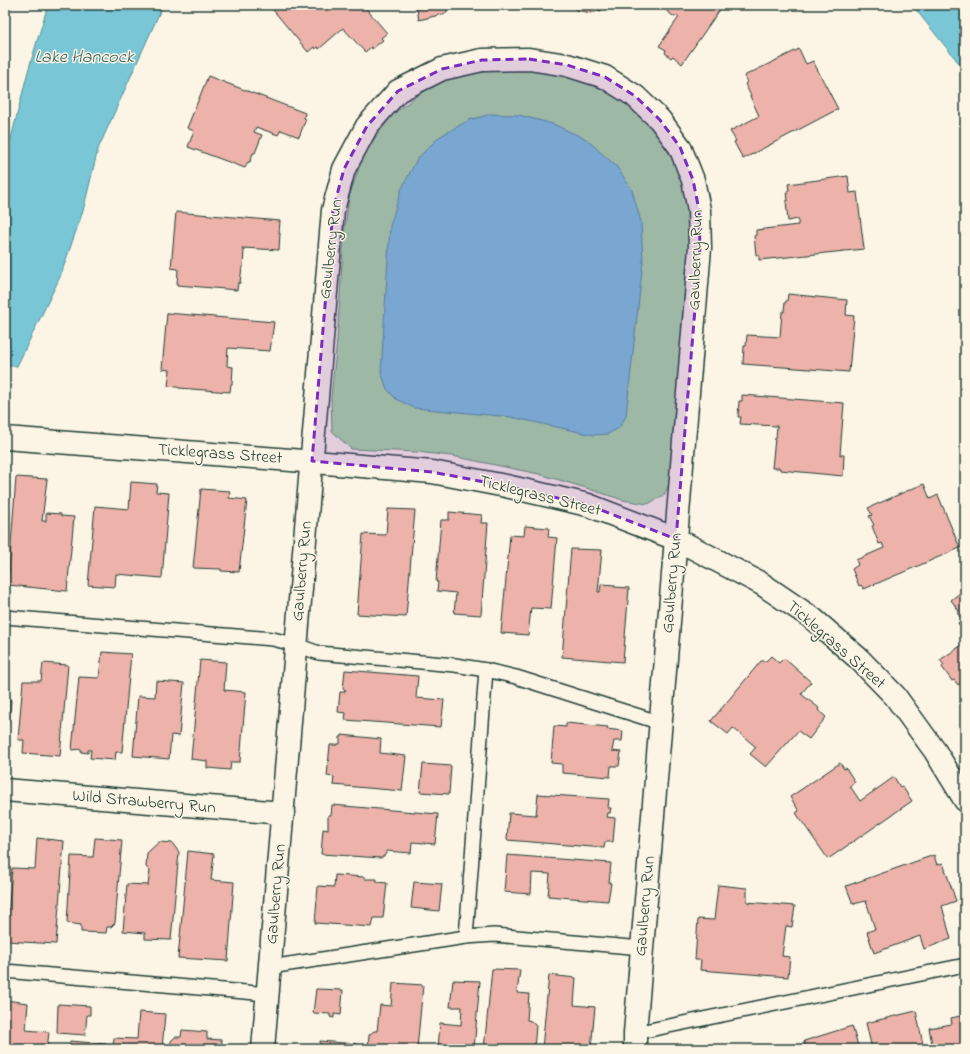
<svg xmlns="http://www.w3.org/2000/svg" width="970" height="1054" viewBox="0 0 970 1054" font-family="'Indie Flower',sans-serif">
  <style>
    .green { fill: #a5dca1; stroke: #628c6a }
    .water { fill: #78c6d6; stroke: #548f95 }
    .building { fill: #edb2aa; stroke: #1f3d34 }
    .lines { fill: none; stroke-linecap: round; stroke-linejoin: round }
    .lane-casing { stroke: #1f3d34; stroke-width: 16 }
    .street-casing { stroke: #1f3d34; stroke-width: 25 }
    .lane { stroke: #fcf5e5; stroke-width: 13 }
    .street { stroke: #fcf5e5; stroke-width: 22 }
    .marked { fill: #7b2cbf; fill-opacity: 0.2; stroke: #7b2cbf; stroke-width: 3; stroke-dasharray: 8 5; stroke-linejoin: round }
    .labels { text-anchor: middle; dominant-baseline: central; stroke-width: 3; stroke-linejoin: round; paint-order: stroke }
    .street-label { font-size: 17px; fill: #1f3d34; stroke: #fcf5e5 }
    .water-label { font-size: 18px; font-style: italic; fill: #355f5c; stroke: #fcf5e5 }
  </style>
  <rect width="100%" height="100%" fill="#fcf5e5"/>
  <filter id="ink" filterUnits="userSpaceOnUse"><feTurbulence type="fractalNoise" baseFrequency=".025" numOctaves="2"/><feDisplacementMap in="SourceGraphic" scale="8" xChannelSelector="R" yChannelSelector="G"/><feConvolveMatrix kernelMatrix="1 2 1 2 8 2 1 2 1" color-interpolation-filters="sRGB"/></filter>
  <g filter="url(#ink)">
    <polygon class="green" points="527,68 575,77 605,88 631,105 657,133 679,170 690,211 689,260 684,324 678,380 675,436 671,481 664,495 648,504 623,500 586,488 539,474 452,456 417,452 351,449 332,431 331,398 337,340 344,234 349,197 363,156 372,142 393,114 430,86 469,71"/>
    <g class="water">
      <polygon points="48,5 163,5 98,149 83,211 60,277 17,366 5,366 5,162 28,71"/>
      <polygon points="912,5 965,5 965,68 958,62"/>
      <polygon points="491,114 519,115 553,124 586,139 617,167 632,190 641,222 643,262 626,416 619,428 608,434 593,435 511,417 414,408 396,399 387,389 381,372 390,226 401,190 417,159 439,137 469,120"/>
    </g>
    <g class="building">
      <polygon points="269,5 363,5 387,33 381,38 383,40 372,49 371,47 365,52 343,28 319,49 318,47 315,49 314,47 308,52"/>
      <polygon points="416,5 446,5 447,13 419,20"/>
      <polygon points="573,5 602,5 601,11 596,10 596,12 591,12 591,13 576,10"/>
      <polygon points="662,5 723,5 682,64 673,56 671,58 665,53 666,50 659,46 679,17 677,16 673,16 663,8 664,6"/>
      <polygon points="799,49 806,64 813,61 838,109 743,159 734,142 736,141 730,131 759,116 750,96 751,96 745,84 747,82 744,76"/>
      <polygon points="208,76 305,113 304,118 306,119 299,137 281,130 278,135 256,127 254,132 262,135 255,153 253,153 250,162 248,162 245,168 188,147 194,131 187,128"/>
      <polygon points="848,176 850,193 857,192 864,249 759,260 759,255 756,255 754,236 756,235 756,230 798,225 798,219 788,221 786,201 788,201 787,191 789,190 788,184"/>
      <polygon points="176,212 280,221 279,233 280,233 279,250 242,248 242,250 244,250 243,268 242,267 240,283 238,283 237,290 177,285 178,269 171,268"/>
      <polygon points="788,294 847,300 846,315 854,316 849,372 743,364 744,346 746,346 747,335 780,337 782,312 784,312 785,302 787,301"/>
      <polygon points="167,313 274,322 270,351 228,348 227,366 233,367 232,384 231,384 230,392 179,388 177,387 168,386 170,370 162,369"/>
      <polygon points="742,395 844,403 840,455 844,455 843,476 780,470 780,468 772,468 775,438 776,438 777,426 740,424 741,417 738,417 739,401 742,401"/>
      <polygon points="16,477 47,479 42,521 46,521 46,513 61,514 61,516 74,517 67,591 8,585"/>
      <polygon points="131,482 157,484 156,492 169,493 162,578 116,574 115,587 88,585 95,506 129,509"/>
      <polygon points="924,484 930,499 938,495 960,548 864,589 861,585 859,586 852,569 858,565 856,560 884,548 882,543 879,544 872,526 874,525 869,516 872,515 868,508 916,487"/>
      <polygon points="201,489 230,491 229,498 247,500 239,572 221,571 221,569 193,568"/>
      <polygon points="388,509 415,510 406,617 357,614 363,534 386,535"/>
      <polygon points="449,512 482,515 481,523 488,523 481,615 454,613 456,593 437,591 438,582 436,582 441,520 449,520"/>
      <polygon points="525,526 549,528 548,537 557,538 551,609 531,608 528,635 501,633 510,535 524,536"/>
      <polygon points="571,549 602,550 598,592 600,592 601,584 615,585 614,587 629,588 623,662 562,657"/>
      <polygon points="965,589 965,633 958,623 962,619 957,613 959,611 951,600"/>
      <polygon points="965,643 965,679 958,685 954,680 952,681 942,667 944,665 940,660"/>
      <polygon points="102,652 131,654 122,752 116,752 115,760 90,758 91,750 88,750 88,753 81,752 81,749 72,750 79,677 99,678"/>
      <polygon points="771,656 779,663 784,658 811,682 801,694 819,708 818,710 826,717 809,739 798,731 766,767 750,754 756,747 733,728 728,734 711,721 761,661 766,661"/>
      <polygon points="200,660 226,662 224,690 246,692 240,762 231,762 230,770 207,768 207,761 191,759"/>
      <polygon points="43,663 68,665 60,756 23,753 24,740 18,740 23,681 41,681"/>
      <polygon points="345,670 418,676 416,698 444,700 441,727 345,720 346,713 338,712 340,692 345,692 346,690 343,689"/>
      <polygon points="156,681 184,683 179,736 171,735 169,759 133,756 138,696 155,697"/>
      <polygon points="5,700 11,700 6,742 5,742"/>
      <polygon points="566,723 608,727 607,729 623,731 622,741 614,741 612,751 621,752 619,766 611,766 610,777 562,773 562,764 551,763 554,726 566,727"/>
      <polygon points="342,735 381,739 380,753 406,756 402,791 333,785 334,777 327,776 330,745 337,745 337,744 340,744 340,737 342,737"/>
      <polygon points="840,763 844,769 846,768 855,782 850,786 860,801 894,777 900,787 902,786 912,801 828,859 796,813 799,811 790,797"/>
      <polygon points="423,764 451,766 449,794 420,792"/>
      <polygon points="538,794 609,799 608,808 611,808 610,813 608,813 607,817 615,818 613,842 605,842 604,848 507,840 509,813 536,815"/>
      <polygon points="332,805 438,814 435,844 412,842 411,853 386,851 386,854 381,858 321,854 323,829 328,830 328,815 331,815"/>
      <polygon points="37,838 64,841 56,944 6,941 12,868 35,869"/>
      <polygon points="95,838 122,840 115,923 111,927 107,927 106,933 81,932 81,925 67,923 71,856 93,857"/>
      <polygon points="159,842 172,843 179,852 171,940 145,939 145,933 123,931 127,884 148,885 150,871 146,867 147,853"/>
      <polygon points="188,851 214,854 211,880 234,882 228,961 178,958"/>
      <polygon points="507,855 611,863 609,883 611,883 608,901 548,896 550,874 532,873 531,894 504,892"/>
      <polygon points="934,855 937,865 943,863 956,901 942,906 951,939 924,949 920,936 874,953 867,932 875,929 866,901 853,904 846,886"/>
      <polygon points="335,875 365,877 365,879 377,879 377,882 387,883 383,918 374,918 372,927 315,923 318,886 334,887"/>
      <polygon points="414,882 442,884 439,911 411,908"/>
      <polygon points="718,885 747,888 747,902 795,906 792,927 786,926 782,956 790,957 788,977 700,970 701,960 695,960 698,919 714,920"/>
      <polygon points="492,969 520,970 517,993 529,994 527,1020 531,1021 536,1026 534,1049 484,1049"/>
      <polygon points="549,975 576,978 574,1005 595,1007 591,1049 542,1049"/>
      <polygon points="453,980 480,981 474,1049 438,1049 440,1023 461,1025 462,1007 450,1007"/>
      <polygon points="393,983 423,985 417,1049 368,1049 369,1035 374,1031 377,1031 380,1005 391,1006"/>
      <polygon points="316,989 343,990 341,1015 334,1014 334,1018 330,1017 330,1014 313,1013"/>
      <polygon points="5,1000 28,1003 26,1030 49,1032 47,1049 5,1049"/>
      <polygon points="58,1004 90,1006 90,1015 87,1015 85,1035 57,1033"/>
      <polygon points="916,1011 924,1049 872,1049 866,1023"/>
      <polygon points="139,1012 165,1014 162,1049 113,1049 114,1038 137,1039"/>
      <polygon points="965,1015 965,1049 933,1049 929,1028 952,1024 951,1018"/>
      <polygon points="852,1026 859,1049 806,1049 804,1041"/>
      <polygon points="182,1030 207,1032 207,1039 222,1040 221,1049 170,1049 171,1041 175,1037 181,1037"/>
      <polygon points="70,1041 106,1044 105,1049 69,1049"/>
      <polygon points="320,1041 357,1044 356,1049 319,1049"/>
    </g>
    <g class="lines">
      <g class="lane-casing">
        <g id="lane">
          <polyline points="5,617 273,639 296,645 319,653 455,665 486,670 516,677 661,723"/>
          <polyline points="466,937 486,670"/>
          <polyline points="270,967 466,937 494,935 642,948"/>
          <polyline points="5,971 268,994"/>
          <polyline points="635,1033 965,965"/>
        </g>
      </g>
      <g class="street-casing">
        <g id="street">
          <polyline points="5,438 291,460 432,472 506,486 588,505 676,539 762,584 812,618 859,659 895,696 935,751 965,800"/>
          <polyline points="5,790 283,813"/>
          <polyline points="263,1049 310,479 333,210 344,169 367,126 398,91 442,69 482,60 529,59 567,65 605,77 635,96 660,120 680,147 693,180 699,210 700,248 635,1033 635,1049"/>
        </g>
      </g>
      <use href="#lane" class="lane"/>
      <use href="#street" class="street"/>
    </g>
  </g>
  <path class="marked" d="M529 59 567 65 605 77 635 96 660 120 680 147 693 180 699 210 700 248 676 539 588 505 506 486 432 472 312 461 333 210 344 169 367 126 398 91 442 69 482 60Z"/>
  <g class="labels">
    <g class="street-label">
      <text transform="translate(331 249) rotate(-83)">Gaulberry Run</text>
      <text transform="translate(696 260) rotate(-88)">Gaulberry Run</text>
      <text transform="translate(220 454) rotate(4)">Ticklegrass Street</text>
      <text transform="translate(540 496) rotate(14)">Ticklegrass Street</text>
      <text transform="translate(302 571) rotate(-85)">Gaulberry Run</text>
      <text transform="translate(672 583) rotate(-85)">Gaulberry Run</text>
      <text transform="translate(836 645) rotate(41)">Ticklegrass Street</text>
      <text transform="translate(144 802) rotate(5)">Wild Strawberry Run</text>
      <text transform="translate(276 894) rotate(-85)">Gaulberry Run</text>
      <text transform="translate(645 906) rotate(-85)">Gaulberry Run</text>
    </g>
    <g class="water-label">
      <text x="84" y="58">Lake Hancock</text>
    </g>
  </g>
  <rect width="970" height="1054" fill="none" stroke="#fcf5e5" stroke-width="20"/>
  <rect x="10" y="10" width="950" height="1034" fill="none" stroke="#1f3d34" stroke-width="1.5" filter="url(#ink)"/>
</svg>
